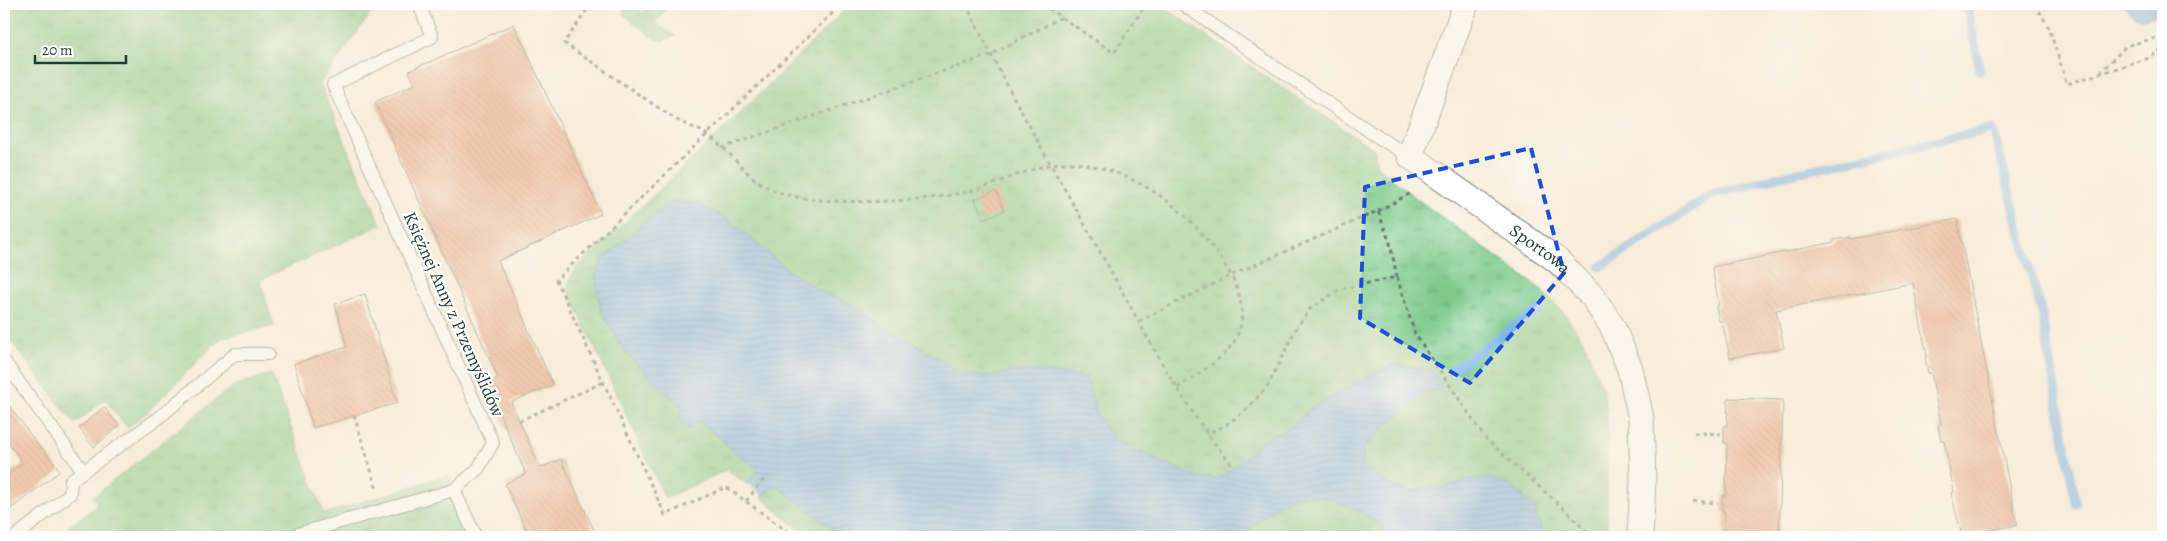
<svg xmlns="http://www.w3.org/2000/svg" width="2167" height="541" viewBox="0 0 2167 541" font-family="Alegreya,serif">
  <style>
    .grass { fill: url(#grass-tufts); stroke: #4d835e }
    .water { fill: url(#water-rules); stroke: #4b778e }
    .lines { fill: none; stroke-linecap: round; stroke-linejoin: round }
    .stream { stroke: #77b1e7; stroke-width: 9 }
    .building { fill: url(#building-back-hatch) }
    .service-casing { stroke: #6b7a6e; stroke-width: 14 }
    .minor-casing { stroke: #6b7a6e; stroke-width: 27 }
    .path { stroke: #6b7a6e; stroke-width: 3; stroke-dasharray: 4 4; stroke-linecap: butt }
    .service { stroke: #fff; stroke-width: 12 }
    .minor { stroke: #fff; stroke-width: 25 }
    .marked { fill: none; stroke: #1d4ed8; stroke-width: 4; stroke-dasharray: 10 6; stroke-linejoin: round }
    .labels { text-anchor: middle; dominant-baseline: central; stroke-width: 4.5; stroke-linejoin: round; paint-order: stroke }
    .street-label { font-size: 18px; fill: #1f3d34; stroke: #fff }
  </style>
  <defs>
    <pattern id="grass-tufts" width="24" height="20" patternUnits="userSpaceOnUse" patternTransform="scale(1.25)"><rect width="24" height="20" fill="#7bc989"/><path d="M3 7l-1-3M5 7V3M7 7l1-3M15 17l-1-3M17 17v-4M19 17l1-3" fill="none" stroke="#64a471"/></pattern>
    <pattern id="water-rules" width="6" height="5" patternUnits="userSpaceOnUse" patternTransform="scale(1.25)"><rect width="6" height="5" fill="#77b1e7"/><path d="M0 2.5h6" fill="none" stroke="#6191bc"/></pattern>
    <pattern id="building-back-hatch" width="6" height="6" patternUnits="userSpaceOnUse" patternTransform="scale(1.25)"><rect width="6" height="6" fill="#e79c79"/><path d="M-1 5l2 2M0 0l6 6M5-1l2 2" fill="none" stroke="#bb8064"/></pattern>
  </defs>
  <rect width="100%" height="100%" fill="#fff"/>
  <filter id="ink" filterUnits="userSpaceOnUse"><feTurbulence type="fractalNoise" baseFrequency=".02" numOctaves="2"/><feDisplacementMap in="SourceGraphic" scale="10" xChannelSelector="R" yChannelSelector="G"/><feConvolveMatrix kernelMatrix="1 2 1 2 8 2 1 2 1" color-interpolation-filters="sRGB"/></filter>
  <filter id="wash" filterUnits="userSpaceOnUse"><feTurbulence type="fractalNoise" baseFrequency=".0096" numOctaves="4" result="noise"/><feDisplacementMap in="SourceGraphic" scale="20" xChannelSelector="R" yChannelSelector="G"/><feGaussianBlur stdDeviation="1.12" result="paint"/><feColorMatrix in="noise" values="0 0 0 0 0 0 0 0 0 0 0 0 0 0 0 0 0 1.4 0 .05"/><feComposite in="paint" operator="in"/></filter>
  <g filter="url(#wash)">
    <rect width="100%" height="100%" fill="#f7ecd9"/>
    <g class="grass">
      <polygon points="4,4 359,4 371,13 320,84 381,225 260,280 274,326 221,338 147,412 127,428 105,399 75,424 4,332 4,285 10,267 4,259"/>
      <polygon points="623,4 629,4 643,13 650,4 669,4 655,23 675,36 663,41 654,38 624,15"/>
      <polygon points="851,4 1159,4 1375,150 1376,166 1421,202 1538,287 1564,313 1584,342 1603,391 1607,412 1607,537 796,537 801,531 761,497 773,482 761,472 748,485 727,470 665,498 568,290 568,283 576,268 702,150"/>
      <polygon points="271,374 324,514 448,475 461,523 467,537 56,537 98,504 93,497 233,386"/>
    </g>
    <g class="water">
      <polygon points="2121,4 2163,4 2163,14 2140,20"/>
      <path d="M674 201 697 203 729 220 785 268 820 291 845 301 882 325 909 340 962 374 991 376 1028 370 1086 377 1098 418 1115 439 1148 456 1195 476 1215 479 1226 474 1264 439 1290 428 1311 408 1370 375 1395 364 1431 370 1443 388 1426 392 1415 399 1363 448V463L1377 477 1391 486 1411 492 1422 488 1445 487 1474 479 1491 478 1511 486 1535 509 1543 537H1386C1383 532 1380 525 1375 522 1358 508 1317 490 1295 497 1276 504 1256 521 1243 537H848L838 533 775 484 764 496 748 482 758 470 699 421 690 430 677 419 684 409 626 353 601 311 595 277 602 260 652 216Z"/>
    </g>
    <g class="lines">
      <g class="stream">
        <polyline points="1967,4 1980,71"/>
        <polyline points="1600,267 1711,195 1786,175 1993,129 2042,315 2076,504"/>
        <polyline points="1451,371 1540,309"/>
      </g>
    </g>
    <g id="blocks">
      <g class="building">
        <polygon points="514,24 601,214 498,261 553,385 511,402 540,468 561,459 597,537 529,537 505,484 526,474 486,383 498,378 375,102 415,84 409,71"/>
        <polygon points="996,191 1004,211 983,219 975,199"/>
        <polygon points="1957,219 2017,525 1962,536 1951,493 1954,492 1944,441 1941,441 1938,425 1941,424 1931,373 1928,373 1925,357 1927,356 1913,283 1776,310 1784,348 1730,358 1722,321 1719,321 1716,306 1719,306 1712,267 1834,242 1834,240 1850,237 1851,239"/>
        <polygon points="365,294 397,403 313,428 294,364 347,347 335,304"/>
        <polygon points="1728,398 1783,400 1779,537 1724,537 1725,512 1722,512 1723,495 1726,496 1727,443 1724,443 1724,426 1727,426"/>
        <polygon points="4,399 41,449 43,448 60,471 4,514 4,477 23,463 4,437"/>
        <polygon points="104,407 119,426 94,447 79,428"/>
      </g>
    </g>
  </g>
  <g filter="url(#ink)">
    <use href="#blocks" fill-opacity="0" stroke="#6b7a6e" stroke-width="1"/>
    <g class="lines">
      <g class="service-casing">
        <g id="service">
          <polyline points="1182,4 1381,139 1410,156"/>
          <polyline points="4,361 83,471"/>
          <polyline points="454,490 476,537"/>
          <polyline points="15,537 70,494 71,480 156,420 235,354 268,354"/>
          <polyline points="287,537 454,490 478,469 493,443 333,85 432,37 419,4"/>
        </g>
      </g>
      <g class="minor-casing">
        <g id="minor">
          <path id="s1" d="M1466 4 1410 156 1558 261 1593 297 1613 328 1630 369 1641 418 1643 481 1640 537"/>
        </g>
      </g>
      <g class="path">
        <path d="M966 4C1007 90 1056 173 1103 257 1143 328 1179 402 1232 465"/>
        <polyline points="1042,4 1114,53 1146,4"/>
        <polyline points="2035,4 2049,28 2067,84 2149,58 2163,48"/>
        <path d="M587 10 564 43C601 68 637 94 674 118 684 125 696 127 706 134 734 151 746 182 781 193 823 207 923 202 967 192 995 185 1021 171 1049 165 1096 154 1161 189 1192 223 1212 245 1233 270 1240 299 1251 347 1210 365 1177 388"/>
        <polyline points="2100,73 2126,46 2163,36"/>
        <polyline points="722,148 990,55 1062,17"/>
        <polyline points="1378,211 1413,192"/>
        <polyline points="1397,277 1415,334 1486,439 1563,508 1586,531 1589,537"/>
        <polyline points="1139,321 1232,275 1378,211 1390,243 1397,277 1340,289 1310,309 1297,327 1267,387 1246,410 1226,425 1206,434"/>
        <polyline points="354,415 377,490"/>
        <polyline points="519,421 604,382"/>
        <polyline points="1694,433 1721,434"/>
        <polyline points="746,501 767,475"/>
        <polyline points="1693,501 1718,503"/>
        <polyline points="795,537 726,487 665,515 556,280 842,4"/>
      </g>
      <use href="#service" class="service"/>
      <use href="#minor" class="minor"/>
    </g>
  </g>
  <path d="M0 0H2167V541H0ZM1531 148 1564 273 1470 383 1360 318 1365 187Z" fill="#f7ecd9" fill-opacity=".55" fill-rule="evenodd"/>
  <path class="marked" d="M1531 148 1564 273 1470 383 1360 318 1365 187Z"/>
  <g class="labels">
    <g class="street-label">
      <text stroke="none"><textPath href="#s1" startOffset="322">Sportowa</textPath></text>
      <text transform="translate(454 314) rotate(66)">Księżnej Anny z Przemyślidów</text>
    </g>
  </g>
  <rect width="2167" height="541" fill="none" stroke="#fff" stroke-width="20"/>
  <path d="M35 55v8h91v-8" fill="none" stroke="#1f3d34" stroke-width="2.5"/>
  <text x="42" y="55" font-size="15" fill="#1f3d34" stroke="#ffffff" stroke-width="4" paint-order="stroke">20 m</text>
</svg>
